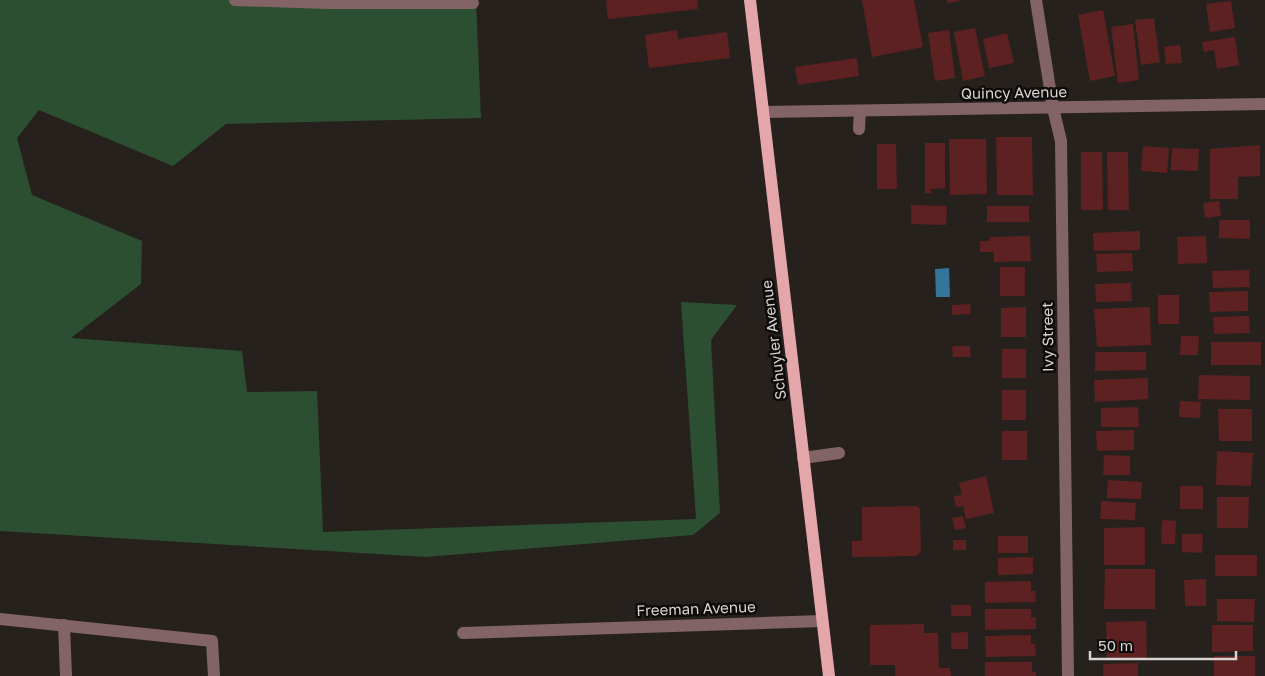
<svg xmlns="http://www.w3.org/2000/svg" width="1265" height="676" viewBox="0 0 1265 676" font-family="'Golos Text',sans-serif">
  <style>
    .green { fill: #2b4f30 }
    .water { fill: #35759b }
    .building { fill: #5d2122 }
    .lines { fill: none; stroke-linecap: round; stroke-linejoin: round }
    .minor { stroke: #836466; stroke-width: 12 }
    .major { stroke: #e5a6a9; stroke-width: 12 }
    .labels { text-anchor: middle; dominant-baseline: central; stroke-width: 5; stroke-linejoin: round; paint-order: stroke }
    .street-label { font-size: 15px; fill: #d7d4d1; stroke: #0e0c0a }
  </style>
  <rect width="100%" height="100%" fill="#27211d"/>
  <polygon class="green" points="0,0 476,0 481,118 226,124 173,166 39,110 17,138 32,195 142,241 141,284 71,338 242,351 247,392 317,391 323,532 696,519 681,302 737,305 711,340 720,513 693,535 426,557 0,531"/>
  <polygon class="water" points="949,268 950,297 936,297 935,269"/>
  <g class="building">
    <polygon points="606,0 697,0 698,9 608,19"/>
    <polygon points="862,0 914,0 923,47 872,57"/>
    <polygon points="947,0 959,0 959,1 948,3"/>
    <polygon points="1231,1 1235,28 1210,32 1206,4"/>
    <polygon points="1103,10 1115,76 1090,81 1078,15"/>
    <polygon points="1154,18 1160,62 1141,65 1135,20"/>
    <polygon points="1133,24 1139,80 1118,83 1111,27"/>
    <polygon points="975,28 985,76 963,81 954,32"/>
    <polygon points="677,30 678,39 727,32 730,58 649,68 645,35"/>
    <polygon points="949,30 955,78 935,81 928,33"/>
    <polygon points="1007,33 1014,63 989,68 983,39"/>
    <polygon points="1235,37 1239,65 1217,69 1214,50 1204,52 1202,42"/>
    <polygon points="1180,45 1182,63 1166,64 1164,47"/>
    <polygon points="857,58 859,76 798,85 795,67"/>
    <polygon points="996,137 1032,137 1033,195 997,195"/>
    <polygon points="949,139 986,139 987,194 950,195"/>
    <polygon points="925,143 945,143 945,188 931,189 931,193 925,193"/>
    <polygon points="877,144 896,144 897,189 877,189"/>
    <polygon points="1260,145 1260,176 1238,177 1238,199 1210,199 1210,149"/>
    <polygon points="1143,146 1169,148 1167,173 1141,171"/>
    <polygon points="1172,148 1199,149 1198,171 1171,170"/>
    <polygon points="1081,152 1102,152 1103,210 1081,210"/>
    <polygon points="1107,152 1128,152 1129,210 1108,210"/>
    <polygon points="1219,201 1221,216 1205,218 1203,203"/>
    <polygon points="911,205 947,206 946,225 911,224"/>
    <rect x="987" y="206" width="42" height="16"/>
    <polygon points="1219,220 1250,220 1250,239 1219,238"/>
    <polygon points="1140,231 1140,250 1094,251 1093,233"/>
    <polygon points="1030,236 1031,261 994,262 994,252 980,252 980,241 990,241 990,237"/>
    <polygon points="1206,236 1207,263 1178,264 1177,237"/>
    <polygon points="1132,253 1133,271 1097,272 1096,254"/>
    <rect x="1000" y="267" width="25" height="29"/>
    <polygon points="1249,270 1250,287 1213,288 1212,271"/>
    <polygon points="1131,283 1132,301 1096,302 1095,284"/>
    <polygon points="1248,291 1248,311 1210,312 1209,292"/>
    <rect x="1158" y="295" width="21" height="29"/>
    <polygon points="970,304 971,314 952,315 952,305"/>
    <polygon points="1026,307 1026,337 1001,337 1001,308"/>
    <polygon points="1150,307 1151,345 1097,347 1094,309"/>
    <polygon points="1249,316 1250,333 1214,334 1213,317"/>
    <polygon points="1181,336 1199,336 1198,355 1180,355"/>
    <rect x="1211" y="342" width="50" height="23"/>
    <polygon points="952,346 970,346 971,357 953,357"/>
    <rect x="1002" y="349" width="24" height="29"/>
    <polygon points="1095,352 1146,352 1146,370 1095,371"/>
    <polygon points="1199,375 1250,376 1250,400 1198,399"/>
    <polygon points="1148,378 1148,399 1095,402 1094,380"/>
    <rect x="1002" y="390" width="24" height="30"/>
    <polygon points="1180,401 1201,402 1200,418 1179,417"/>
    <polygon points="1138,407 1139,427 1101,427 1101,408"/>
    <polygon points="1218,409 1252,409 1252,441 1219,441"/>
    <polygon points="1134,430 1134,450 1097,451 1096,431"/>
    <rect x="1002" y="431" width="25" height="29"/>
    <polygon points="1217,451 1253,453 1251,486 1216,485"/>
    <polygon points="1104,455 1130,456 1130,475 1103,475"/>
    <polygon points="986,476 994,513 966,519 963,506 956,507 954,496 962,495 959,483"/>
    <polygon points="1108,480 1142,482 1141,499 1107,498"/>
    <rect x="1180" y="486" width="23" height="23"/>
    <polygon points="1217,497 1249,497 1248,528 1217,528"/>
    <polygon points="1101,501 1136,503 1135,520 1100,519"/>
    <polygon points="917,506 920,509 921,551 917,556 852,557 852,541 862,541 862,507"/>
    <polygon points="963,516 966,528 955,530 952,518"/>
    <polygon points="1162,520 1176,521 1175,544 1161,544"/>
    <polygon points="1145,527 1145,565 1104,565 1104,528"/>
    <polygon points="1182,534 1203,534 1202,553 1182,552"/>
    <rect x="998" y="536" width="30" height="17"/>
    <rect x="953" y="540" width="13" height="10"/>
    <rect x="1215" y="555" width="42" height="21"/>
    <polygon points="1033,557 1033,574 998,575 998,558"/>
    <polygon points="1105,569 1155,569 1155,609 1104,609"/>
    <polygon points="1206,579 1206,606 1185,606 1184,580"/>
    <polygon points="1031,581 1031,591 1035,591 1036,602 985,603 985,582"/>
    <polygon points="1217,599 1255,599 1254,622 1217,621"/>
    <rect x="951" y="605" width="20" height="11"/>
    <polygon points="985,609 1031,609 1031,618 1036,617 1036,629 985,630"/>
    <polygon points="1146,621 1147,659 1107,660 1106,622"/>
    <polygon points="924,624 924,633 938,633 939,668 950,668 951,676 895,676 895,665 870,665 870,625"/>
    <polygon points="1212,625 1253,625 1253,651 1212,652"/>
    <polygon points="968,632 968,649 951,649 951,633"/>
    <polygon points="1031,635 1031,644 1035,644 1036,656 986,657 985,636"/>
    <rect x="1214" y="656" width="41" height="20"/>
    <polygon points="985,662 1032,662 1032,672 1036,672 1036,676 985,676"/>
    <polygon points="1138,663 1138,676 1103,676 1103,664"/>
  </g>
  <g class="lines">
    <g class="minor">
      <polyline points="235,0 328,3 473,3"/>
      <polyline points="1036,0 1053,108 1061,141 1068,676"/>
      <polyline points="763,112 1265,104"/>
      <polyline points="859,129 860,111"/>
      <polyline points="803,458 839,453"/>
      <polyline points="0,619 212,641 214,676"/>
      <polyline points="64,625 66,676"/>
      <polyline points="463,633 822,621"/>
    </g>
    <polyline class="major" points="750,0 829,676"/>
  </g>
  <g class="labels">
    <g class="street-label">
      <text transform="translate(1014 92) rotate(-1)">Quincy Avenue</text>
      <text transform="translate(1047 337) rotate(-91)">Ivy Street</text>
      <text transform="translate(773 340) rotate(-97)">Schuyler Avenue</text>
      <text transform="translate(696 608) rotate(-2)">Freeman Avenue</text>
    </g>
  </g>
  <path d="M1090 651v8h146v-8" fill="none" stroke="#d7d4d1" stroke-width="2.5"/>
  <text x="1098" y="651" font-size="15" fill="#d7d4d1" stroke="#0e0c0a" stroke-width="4" paint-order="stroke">50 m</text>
</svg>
